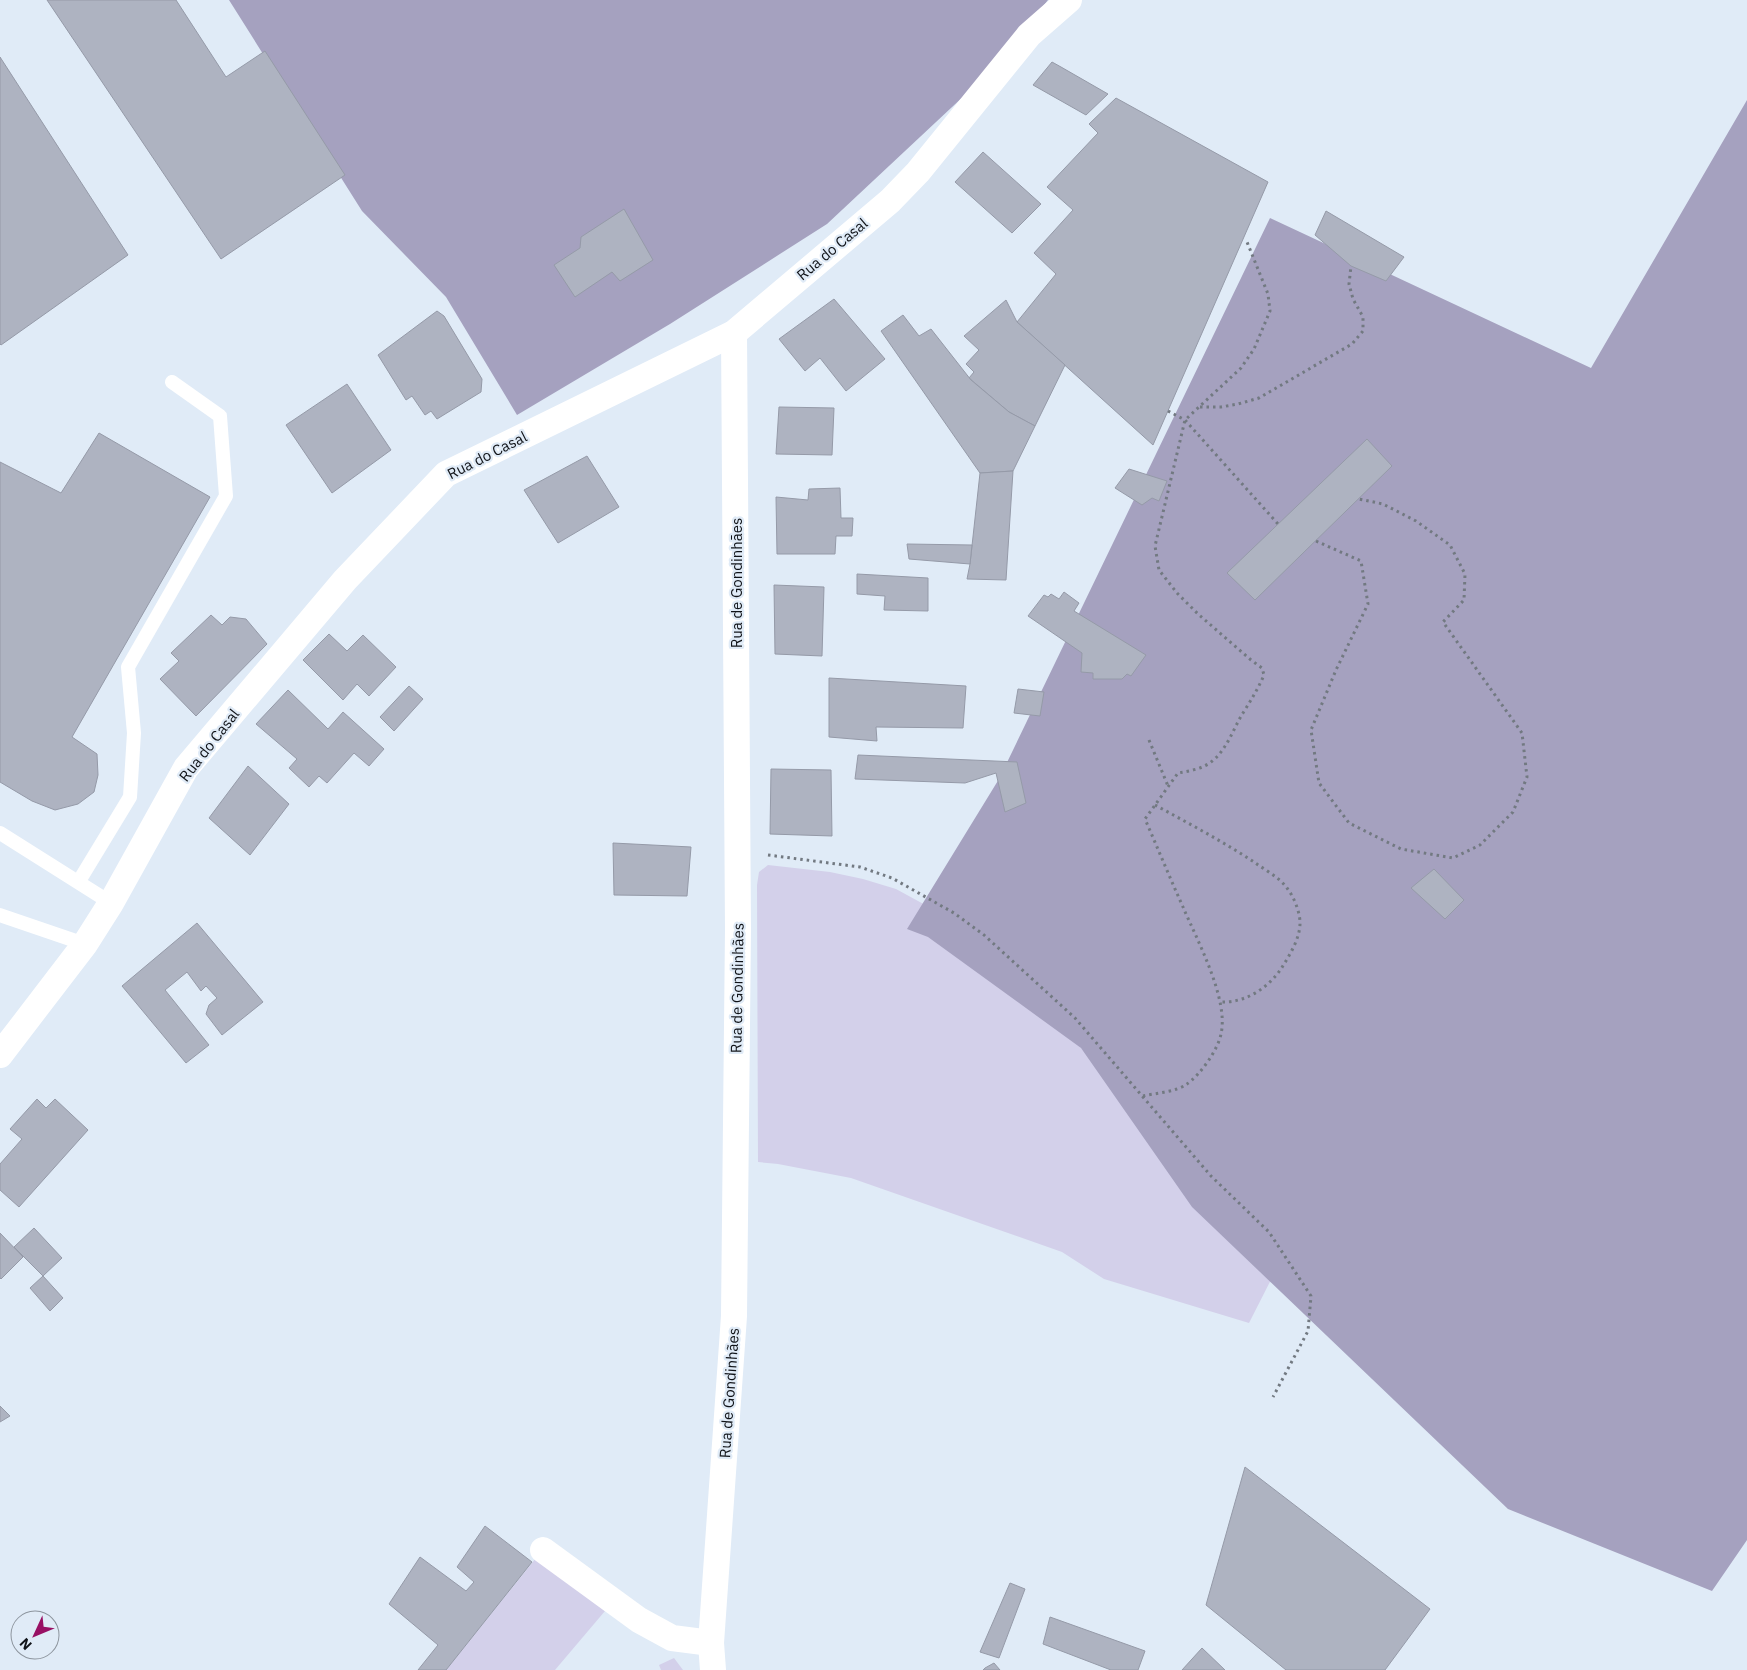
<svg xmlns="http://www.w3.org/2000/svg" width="1747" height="1670" font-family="'IBM Plex Sans',sans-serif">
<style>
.green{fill:#d3d0ea}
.forest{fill:#a5a1bf}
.building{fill:#aeb3c1;stroke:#959aa8}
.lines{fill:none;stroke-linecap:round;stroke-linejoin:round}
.path{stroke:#727981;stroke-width:3;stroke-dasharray:2.5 4;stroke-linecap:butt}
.lane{stroke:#fff;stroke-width:14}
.street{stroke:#fff;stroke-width:26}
.labels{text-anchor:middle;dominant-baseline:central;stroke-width:4.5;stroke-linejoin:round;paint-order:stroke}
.street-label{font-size:15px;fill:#101318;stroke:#e0ebf7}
</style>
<rect width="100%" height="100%" fill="#e0ebf7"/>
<g class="green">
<path d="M 768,865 L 830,872 L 863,879 L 896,889 L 929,907 L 1018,980 L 1280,1262 L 1249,1323 L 1104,1279 L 1062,1252 L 851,1178 L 778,1164 L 758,1162 L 757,885 L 759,872 Z"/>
<path d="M 536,1558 L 605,1611 L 555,1670 L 446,1670 Z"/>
<path d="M 674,1658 L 683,1670 L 661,1670 L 659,1665 Z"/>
</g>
<g class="forest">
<path d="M 229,0 L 1048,0 L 998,64 L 827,224 L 670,324 L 517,415 L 446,297 L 362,211 Z"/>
<path d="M 1747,100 L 1747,1540 L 1712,1591 L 1508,1509 L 1192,1207 L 1081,1048 L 928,937 L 907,929 L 999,779 L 1270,218 L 1591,368 Z"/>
</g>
<g class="building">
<path d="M 47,0 L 176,0 L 226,77 L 265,51 L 345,175 L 221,259 Z"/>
<path d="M 0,57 L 128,255 L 1,345 L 0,344 Z"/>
<path d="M 1052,62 L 1061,67 L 1108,94 L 1086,115 L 1033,85 Z"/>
<path d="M 1116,98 L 1268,182 L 1153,445 L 1017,322 L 1056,274 L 1034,253 L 1073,210 L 1047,187 L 1098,133 L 1089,124 Z"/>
<path d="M 983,152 L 1041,204 L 1012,233 L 955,182 Z"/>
<path d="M 624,209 L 653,260 L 620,281 L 612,272 L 575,297 L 554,265 L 580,248 L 581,237 Z"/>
<path d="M 1326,211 L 1404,257 L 1386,281 L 1351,266 L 1315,235 Z"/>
<path d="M 834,299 L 885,359 L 846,391 L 820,358 L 805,371 L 779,339 Z"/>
<path d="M 1006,300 L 1017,322 L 1065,365 L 1035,426 L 1009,412 L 969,378 L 974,372 L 966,364 L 979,350 L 964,336 Z"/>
<path d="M 437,311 L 444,316 L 482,379 L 481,392 L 437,419 L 431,411 L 425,415 L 412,396 L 406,400 L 378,355 Z"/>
<path d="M 903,315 L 919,336 L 931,329 L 971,380 L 1009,412 L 1035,426 L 1013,471 L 980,473 L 881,331 Z"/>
<path d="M 347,384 L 391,450 L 332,493 L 286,425 Z"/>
<path d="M 779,407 L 834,408 L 832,455 L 776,454 Z"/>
<path d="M 99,433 L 210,497 L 72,737 L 97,754 L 98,775 L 94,792 L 78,804 L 55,810 L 32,801 L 0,782 L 0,462 L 61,493 Z"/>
<path d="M 1367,439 L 1392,466 L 1255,600 L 1227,573 Z"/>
<path d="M 587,456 L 619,507 L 558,543 L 524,490 Z"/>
<path d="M 1129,469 L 1167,481 L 1159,501 L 1152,498 L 1142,505 L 1115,488 Z"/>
<path d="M 1013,471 L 1006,580 L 967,579 L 970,564 L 980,473 Z"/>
<path d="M 840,488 L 841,518 L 853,518 L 852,536 L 836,536 L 835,554 L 777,554 L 776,497 L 808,500 L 809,489 Z"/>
<path d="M 907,544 L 972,545 L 970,564 L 909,559 Z"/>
<path d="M 857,574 L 928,578 L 928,611 L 884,610 L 885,596 L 857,594 Z"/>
<path d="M 774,585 L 824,587 L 822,656 L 775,654 Z"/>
<path d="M 1064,592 L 1079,603 L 1074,611 L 1146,655 L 1131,676 L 1127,674 L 1122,679 L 1093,679 L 1093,673 L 1081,672 L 1082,653 L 1028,616 L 1044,595 L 1048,597 L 1051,594 L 1059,599 Z"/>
<path d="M 211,615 L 222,625 L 230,617 L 246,619 L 267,644 L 196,716 L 160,679 L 179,661 L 171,653 Z"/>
<path d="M 329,634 L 347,651 L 363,635 L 396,667 L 369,696 L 357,684 L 343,700 L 303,660 Z"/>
<path d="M 829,678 L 966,686 L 963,728 L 876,727 L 877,741 L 829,737 Z"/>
<path d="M 409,686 L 423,699 L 394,731 L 380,717 Z"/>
<path d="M 1018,689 L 1044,692 L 1040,716 L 1014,713 Z"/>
<path d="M 288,690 L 328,729 L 343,712 L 384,749 L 369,766 L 354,753 L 327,783 L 319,776 L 309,787 L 289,768 L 297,759 L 256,724 Z"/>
<path d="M 858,755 L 1017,762 L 1026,803 L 1005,812 L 996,773 L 965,783 L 855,779 Z"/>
<path d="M 248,766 L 289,804 L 250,855 L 209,818 Z"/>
<path d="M 771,769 L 831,770 L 832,836 L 770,834 Z"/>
<path d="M 613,843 L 691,847 L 687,896 L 614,895 Z"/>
<path d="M 1434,869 L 1464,900 L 1445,919 L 1411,888 Z"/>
<path d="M 197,923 L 263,1002 L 222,1035 L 206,1014 L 209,1005 L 217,998 L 206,986 L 201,991 L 187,972 L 165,990 L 209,1045 L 186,1063 L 122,986 Z"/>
<path d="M 37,1099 L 46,1108 L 55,1099 L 88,1130 L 19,1207 L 0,1190 L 0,1164 L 22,1139 L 10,1129 Z"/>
<path d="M 34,1228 L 62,1258 L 43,1276 L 14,1247 Z"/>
<path d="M 0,1233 L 23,1257 L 1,1279 L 0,1278 Z"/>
<path d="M 43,1276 L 63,1298 L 50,1311 L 30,1288 Z"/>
<path d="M 0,1406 L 10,1416 L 0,1422 Z"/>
<path d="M 1245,1467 L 1430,1609 L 1385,1670 L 1286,1670 L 1206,1605 Z"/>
<path d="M 485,1526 L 532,1562 L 446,1670 L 418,1670 L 438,1645 L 389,1604 L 420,1557 L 466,1591 L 474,1582 L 457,1567 Z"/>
<path d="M 1010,1583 L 1025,1589 L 999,1658 L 980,1652 Z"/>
<path d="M 1050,1617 L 1145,1651 L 1138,1670 L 1111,1670 L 1043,1644 Z"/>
<path d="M 1202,1648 L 1225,1670 L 1182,1670 Z"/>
<path d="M 994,1663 L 1000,1670 L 983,1670 L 985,1668 Z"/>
</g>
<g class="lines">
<g class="path">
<path d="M 1200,407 L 1221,407 L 1238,404 L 1259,398 L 1352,344 L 1363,331 L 1363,317 L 1353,299 L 1349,284 L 1351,266"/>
<path d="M 1168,411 L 1185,420 L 1278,524"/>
<path d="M 1316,541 L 1361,561 L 1368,604 L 1336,670 L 1311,730 L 1319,783 L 1349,823 L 1401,849 L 1453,858 L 1480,845 L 1513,812 L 1527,777 L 1522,733 L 1443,622 L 1464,600 L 1465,574 L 1450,545 L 1416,521 L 1383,504 L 1359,499"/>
<path d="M 1149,740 L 1168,786"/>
<path d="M 1155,805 C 1188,823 1222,841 1254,862 C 1265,870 1279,877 1287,888 C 1294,897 1300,912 1300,923 C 1300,939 1289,956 1281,969 C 1267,989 1245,1003 1220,1002"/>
<path d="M 768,855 L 860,867 L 892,878 L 954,913 L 984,935 L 1075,1018 L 1211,1176 L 1269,1232 L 1311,1296 L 1308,1331 L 1273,1397"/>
<path d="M 1143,1096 C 1156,1093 1176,1092 1187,1084 C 1200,1075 1218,1050 1221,1034 C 1229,999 1197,940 1183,907 C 1170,878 1158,849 1145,819 L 1178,773 C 1189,771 1202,769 1211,762 C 1227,750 1233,729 1243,713 C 1251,700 1258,689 1264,675 L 1262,668 L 1251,660 L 1198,614 L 1177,593 L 1159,570 L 1155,546 L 1185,420 L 1241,368 L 1254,349 L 1270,311 L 1268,294 L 1247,242"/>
</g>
<g class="lane">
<path d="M 0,833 L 111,903"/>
<path d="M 79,881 L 130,797 L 134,733 L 128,667 L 226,496 L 220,416 L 172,382"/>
<path d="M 0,915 L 85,944"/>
</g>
<g class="street">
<path d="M 0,1055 L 85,944 L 111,903 L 186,768 L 345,580 L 446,474 L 734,333 L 890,201 L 918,172 L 1029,35 L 1069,0"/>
<path d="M 543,1550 L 639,1620 L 672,1638 L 711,1643"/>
<path d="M 713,1670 L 711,1643 L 734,1316 L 738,929 L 734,333"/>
</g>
</g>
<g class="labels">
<g class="street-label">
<text transform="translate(832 249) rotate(-40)">Rua do Casal</text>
<text transform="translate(487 455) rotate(-27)">Rua do Casal</text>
<text transform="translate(736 583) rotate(-90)">Rua de Gondinhães</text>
<text transform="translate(209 745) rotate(-52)">Rua do Casal</text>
<text transform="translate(737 988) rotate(-89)">Rua de Gondinhães</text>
<text transform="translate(729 1393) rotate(-86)">Rua de Gondinhães</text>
</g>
</g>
<g transform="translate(35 1635) rotate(226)"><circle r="24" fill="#e0ebf7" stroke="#8d959e"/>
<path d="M0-4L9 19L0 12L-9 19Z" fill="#981064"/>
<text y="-8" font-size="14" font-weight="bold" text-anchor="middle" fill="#101318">N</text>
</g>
</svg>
